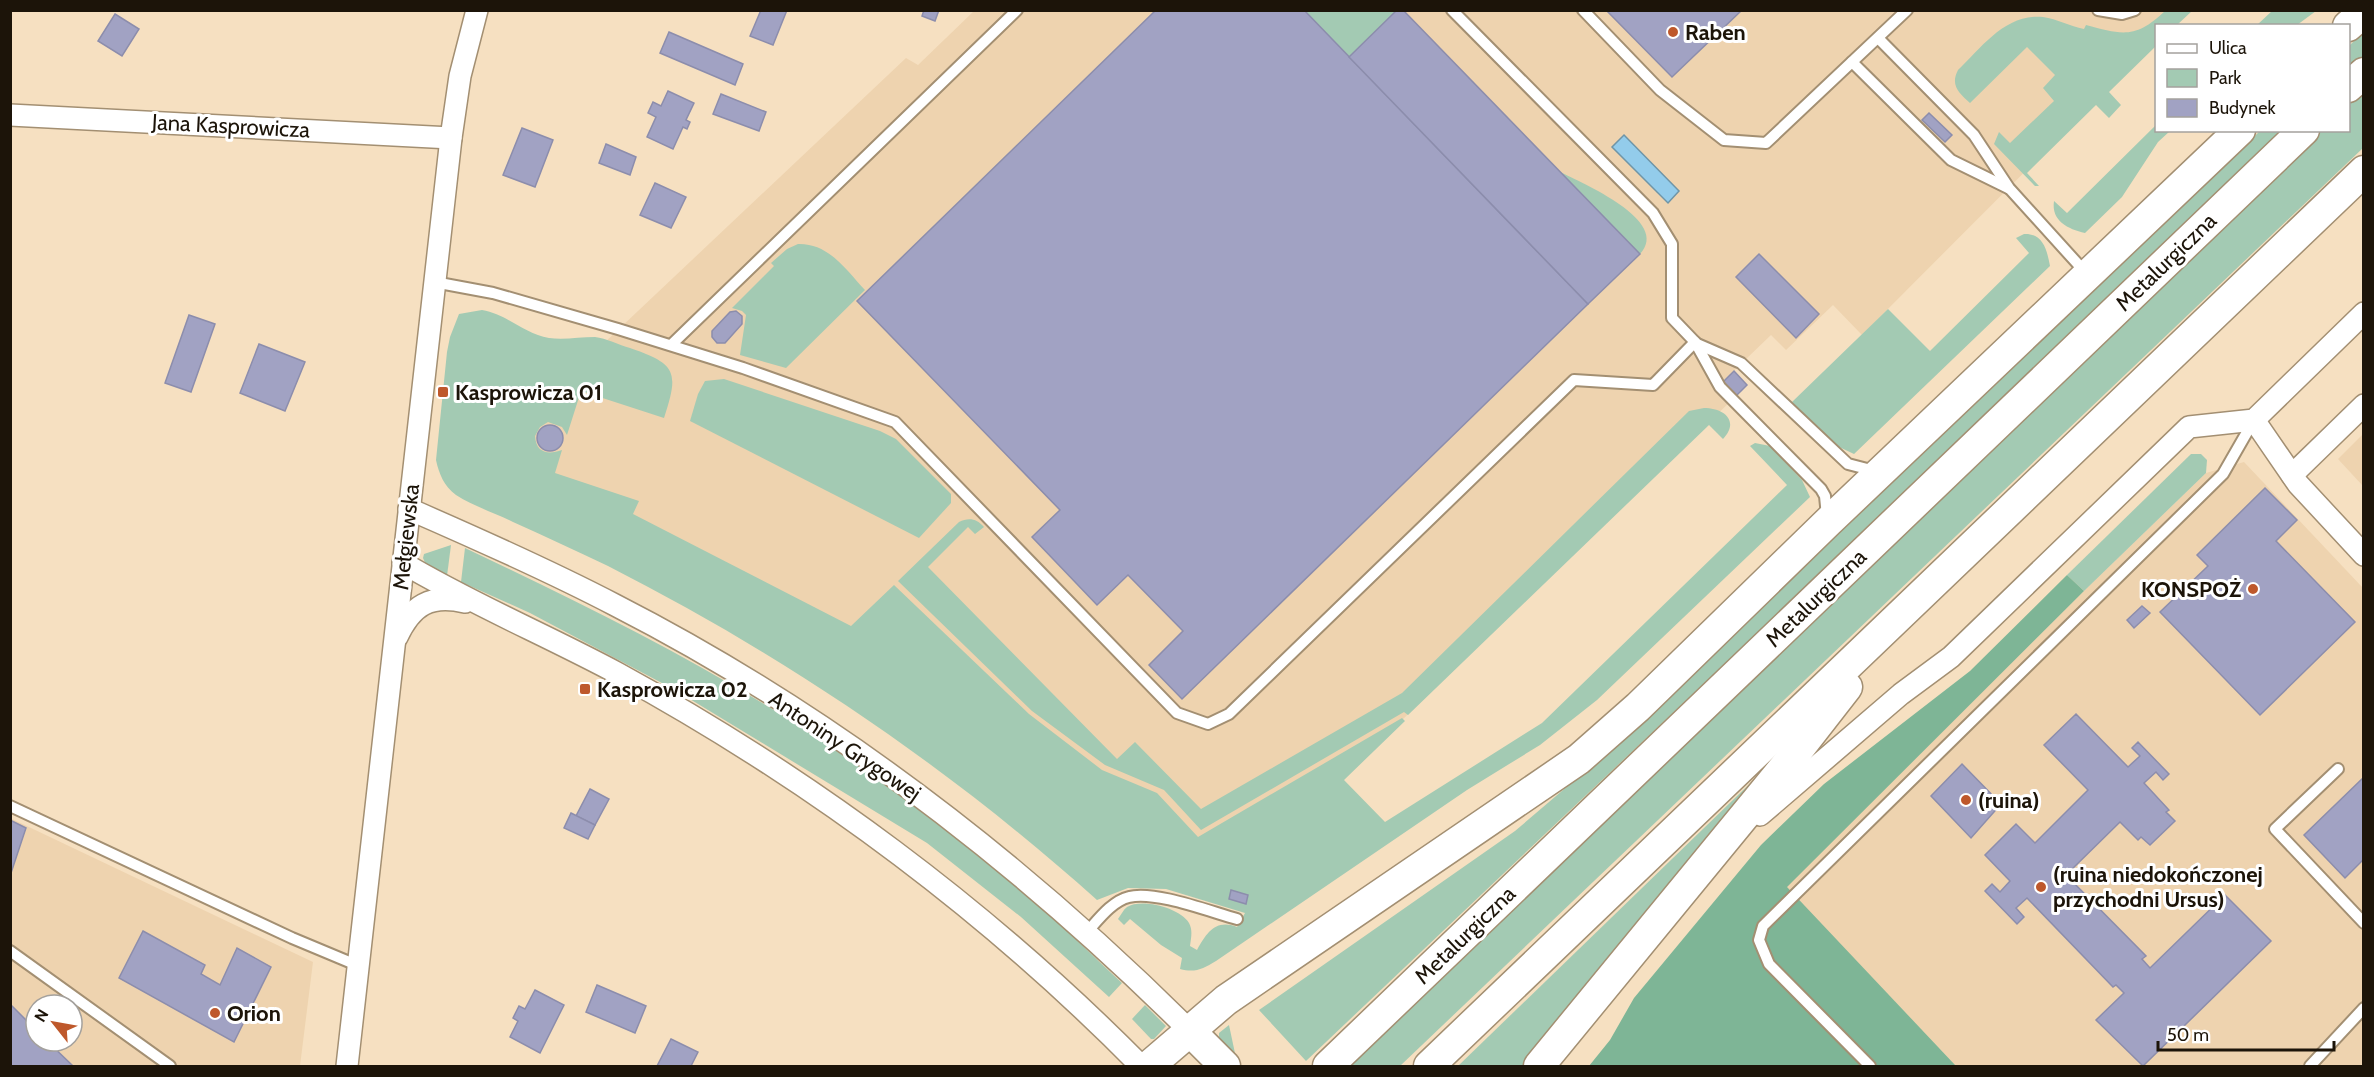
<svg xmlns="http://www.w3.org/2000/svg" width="2374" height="1077" font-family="Cabin,sans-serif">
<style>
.built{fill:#eed3af;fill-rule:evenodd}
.green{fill:#a3cab3}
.forest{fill:#7eb596}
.water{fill:#93cceb;stroke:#6f95a7;stroke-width:1.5}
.building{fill:#a1a2c3;stroke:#8c8dac;stroke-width:1.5}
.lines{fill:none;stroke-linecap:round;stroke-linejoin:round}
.lane-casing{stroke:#a38f72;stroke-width:14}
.street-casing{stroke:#a38f72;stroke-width:24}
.secondary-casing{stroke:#a38f72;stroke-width:33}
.lane{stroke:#fff;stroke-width:10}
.street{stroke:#fff;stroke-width:21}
.secondary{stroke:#fff;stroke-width:30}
.poi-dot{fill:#be582b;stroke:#fff;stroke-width:2}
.labels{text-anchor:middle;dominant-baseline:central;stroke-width:6;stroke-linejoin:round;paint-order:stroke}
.poi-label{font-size:22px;font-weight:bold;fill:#1c1409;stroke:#fff;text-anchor:start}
.street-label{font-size:22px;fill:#1c1409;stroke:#fff}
</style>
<rect width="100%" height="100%" fill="#f6e0c1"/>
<g class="built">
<path d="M 974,11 L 2187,11 L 2156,26 L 2156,40 L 1862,335 L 1833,305 L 1786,350 L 1771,335 L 1721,383 L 1735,397 L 1399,723 L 1198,841 L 1016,742 L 478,462 L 906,58 L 918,65 Z"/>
<path d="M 2363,434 L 2363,486 L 2338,459 Z"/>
<path d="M 2244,462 L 2363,588 L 2363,1066 L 1956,1066 L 1786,887 L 2084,591 L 2206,473 Z"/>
<path d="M 10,818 L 313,962 L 300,1066 L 11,1066 ZM 36,1005 L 72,1005 L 72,1041 L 36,1041 Z"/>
</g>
<g class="green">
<path d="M 1307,10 L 1397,11 L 1349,57 L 1305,12 Z"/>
<path d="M 2166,10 L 2192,11 L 2177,25 L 2156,26 L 2156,46 L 2109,92 L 2121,105 L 2109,118 L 2096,105 L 2027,173 L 2039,186 L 2035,186 L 1994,144 L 1999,132 L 2010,143 L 2054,101 L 2043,88 L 2055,75 L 2027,47 L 1970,103 C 1959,93 1950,85 1958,70 C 1982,47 2006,13 2043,17 C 2057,19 2070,26 2084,29 L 2086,25 C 2123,35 2136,39 2166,10 Z"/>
<path d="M 2272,11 L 2272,10 L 2316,11 L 2297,25 L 2257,25 Z"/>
<path d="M 2363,32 L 2363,56 L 2349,71 L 2349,46 Z"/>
<path d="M 2363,88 L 2363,148 L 1400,1066 L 1345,1066 L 2319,131 L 2348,130 L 2349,102 Z"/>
<path d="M 2156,125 L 2156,130 L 2170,131 L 2158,142 L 2122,197 L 2085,233 C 2068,229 2051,221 2054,201 L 2067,213 Z"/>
<path d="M 2260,131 L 2286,131 L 1306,1061 L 1259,1010 L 1515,831 L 1630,733 Z"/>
<path d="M 1560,172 C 1582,183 1672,221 1640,254 Z"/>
<path d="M 2024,234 C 2043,233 2047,250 2050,266 L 1854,454 L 1837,446 L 1792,402 L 1888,309 L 1930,351 L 2029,253 L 2016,238 Z"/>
<path d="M 798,244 C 829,243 846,270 865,290 L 786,368 L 740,355 L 746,315 L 742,311 L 732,308 L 774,266 L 771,263 L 787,249 Z"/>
<path d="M 482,310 C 507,314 524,334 549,338 C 564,340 580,337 595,337 C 606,338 619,345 630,348 C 677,364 679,372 664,418 L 581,391 L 567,435 L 562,427 L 548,422 L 540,427 L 535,436 C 536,453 548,455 562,450 L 555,473 L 639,501 L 633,514 L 851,626 L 894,585 L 1029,714 L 1102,770 L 1157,793 L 1198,837 L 1402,718 L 1405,721 L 1344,780 L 1385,822 L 1542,723 L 1787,485 L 1750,446 L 1755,443 L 1770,446 L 1802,480 L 1810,497 L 1597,700 L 1540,745 L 1467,790 L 1216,961 C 1203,969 1195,973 1180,969 L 1182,958 L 1161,945 L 1130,919 L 1124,925 L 1118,919 C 1121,915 1123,910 1127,907 C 1142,898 1180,908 1189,923 C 1193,930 1191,938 1190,946 L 1197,950 C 1207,932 1216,919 1237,927 L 1245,913 L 1166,889 L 1128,888 L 1097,900 C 950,768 785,656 608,566 C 576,551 545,536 513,522 C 495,513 473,506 456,495 C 444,486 439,474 436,460 L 447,352 L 450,337 L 459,314 Z"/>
<path d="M 724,379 L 880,431 L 896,439 L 951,494 L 951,503 L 919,538 L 690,421 L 698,394 L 705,381 Z"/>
<path d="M 1704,408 C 1724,408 1740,421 1723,439 L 1709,425 L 1408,715 L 1404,712 L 1201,830 L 1164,790 L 1105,765 L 1032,711 L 898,581 L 959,522 C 969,517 977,519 984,527 L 975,534 L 968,527 L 928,567 L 1117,759 L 1135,742 L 1201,809 L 1402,693 L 1689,411 Z"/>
<path d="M 2191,454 L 2201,454 L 2207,460 L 2206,473 L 2084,591 L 2067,575 Z"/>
<path d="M 451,545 L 447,576 L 426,565 L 423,558 L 424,554 Z"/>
<path d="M 465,548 C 571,598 677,650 777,712 C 869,769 956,836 1039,906 C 1067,930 1094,957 1122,983 L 1109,997 L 1021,917 L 927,843 L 675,690 L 530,613 L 461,582 Z"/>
<path d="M 1798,737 L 1523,1066 L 1458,1066 Z"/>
<path d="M 1145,1005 L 1166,1026 L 1154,1039 L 1151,1039 L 1132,1019 Z"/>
<path d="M 1229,1025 L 1236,1058 L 1219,1039 L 1219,1033 Z"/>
</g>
<path class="forest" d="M 2067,575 L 2084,591 L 1787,887 L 1956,1066 L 1589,1066 L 1610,1040 L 1634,998 L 1761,845 L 1824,784 L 1970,671 Z"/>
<path class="water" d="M 1624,135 L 1679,191 L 1668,203 L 1612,147 Z"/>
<g class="building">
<path d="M 761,10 L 787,10 L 773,45 L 750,36 Z"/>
<path d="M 924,10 L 939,10 L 935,21 L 922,16 Z"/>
<path d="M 1156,10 L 1304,10 L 1588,304 L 1182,699 L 1149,665 L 1183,631 L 1128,575 L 1097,605 L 1032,537 L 1060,510 L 857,301 Z"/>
<path d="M 1397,10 L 1403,10 L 1640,254 L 1588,304 L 1349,57 Z"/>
<path d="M 1606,10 L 1742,10 L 1672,77 Z"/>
<path d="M 115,14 L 139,29 L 122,56 L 98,41 Z"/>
<path d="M 669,32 L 743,64 L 735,85 L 660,53 Z"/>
<path d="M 668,91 L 694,103 L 686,120 L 690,122 L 687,129 L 683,127 L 673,149 L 647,137 L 656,117 L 648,113 L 653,102 L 661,106 Z"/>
<path d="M 721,94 L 766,112 L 759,131 L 713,114 Z"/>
<path d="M 1929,113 L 1952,135 L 1945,142 L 1922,120 Z"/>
<path d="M 522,128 L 553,140 L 535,187 L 503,175 Z"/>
<path d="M 606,144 L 636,157 L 630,175 L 599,163 Z"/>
<path d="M 655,183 L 686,197 L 671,228 L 640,215 Z"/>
<path d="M 1759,254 L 1819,314 L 1796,338 L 1736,277 Z"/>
<path d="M 736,311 L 742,316 L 742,324 L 725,343 L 717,343 L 712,337 L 712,331 L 730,312 Z"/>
<path d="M 189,315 L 215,324 L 191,392 L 165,383 Z"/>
<path d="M 259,344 L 305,362 L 285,411 L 240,393 Z"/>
<path d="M 1734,371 L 1747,385 L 1736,396 L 1723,382 Z"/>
<circle cx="550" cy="438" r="13"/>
<path d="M 2265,488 L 2297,520 L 2276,541 L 2355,622 L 2260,715 L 2160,612 L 2208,566 L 2197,555 Z"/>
<path d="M 2142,606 L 2150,613 L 2134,628 L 2127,620 Z"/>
<path d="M 2076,714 L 2128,767 L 2140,756 L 2132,748 L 2138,742 L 2169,774 L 2163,780 L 2156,772 L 2144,783 L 2169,810 L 2166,812 L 2175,821 L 2150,845 L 2141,837 L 2138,840 L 2120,822 L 2066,875 L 2146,956 L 2142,959 L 2150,968 L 2225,895 L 2271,941 L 2143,1066 L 2096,1020 L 2124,993 L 2116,985 L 2113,987 L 2027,898 L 2016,908 L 2024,917 L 2017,924 L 1985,891 L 1992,884 L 2000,892 L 2010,881 L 1985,855 L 2016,824 L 2035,843 L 2088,790 L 2044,745 Z"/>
<path d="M 1962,764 L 2001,804 L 1971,838 L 1931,796 Z"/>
<path d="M 2364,777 L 2364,859 L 2345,878 L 2304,835 Z"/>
<path d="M 590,789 L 609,799 L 595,825 L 576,816 Z"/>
<path d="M 571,813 L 595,825 L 588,839 L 564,828 Z"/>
<path d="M 10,820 L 26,828 L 10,876 Z"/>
<path d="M 1231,890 L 1248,895 L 1246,904 L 1229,899 Z"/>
<path d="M 143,931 L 205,965 L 201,974 L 220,985 L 237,948 L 271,967 L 234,1042 L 119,978 Z"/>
<path d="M 597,985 L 646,1006 L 635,1033 L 586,1012 Z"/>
<path d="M 535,990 L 564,1005 L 540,1053 L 510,1037 L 518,1021 L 513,1018 L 519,1006 L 525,1009 Z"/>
<path d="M 10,1004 L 36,1030 L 36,1041 L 47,1041 L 73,1066 L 10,1066 Z"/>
<path d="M 671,1039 L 698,1052 L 691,1066 L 657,1066 Z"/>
</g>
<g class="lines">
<g class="lane-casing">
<g id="lane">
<path d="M 1452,10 L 1653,213 L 1672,244 L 1672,318 L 1695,342 L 1720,387 L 1821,489 L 1825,496 L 1827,516"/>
<path d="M 1583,10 L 1660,90 L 1724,140 L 1766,143 L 1907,10"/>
<path d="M 2098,10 L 2122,14 L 2135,10"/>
<path d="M 1878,38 L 1974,135 L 2009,188 L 2086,273"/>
<path d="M 1852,62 L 1951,160 L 2008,188"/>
<path d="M 434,282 L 493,293 L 618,329 L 743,368 L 895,422 L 1177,713 L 1208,724 L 1229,714 L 1574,380 L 1653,385 L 1695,342"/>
<path d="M 1695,343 L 1741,363 L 1848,464 L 1875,471"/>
<path d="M 671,345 L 1017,10"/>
<path d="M 2338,769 L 2275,829 L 2364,923"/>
<path d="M 10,806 L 292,938 L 359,966"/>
<path d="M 1087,932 C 1098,920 1112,901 1129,897 C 1154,890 1211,912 1237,919"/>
<path d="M 10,951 L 170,1066"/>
<path d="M 1870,1066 L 1769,964 L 1759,940 L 1763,926 L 2223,474 L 2254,420"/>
<path d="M 2310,1066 L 2364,1008"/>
</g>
</g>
<g class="street-casing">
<g id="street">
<path d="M 10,115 L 451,138"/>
<path d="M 2254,420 L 2298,484 L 2364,555"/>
<path d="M 2292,475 L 2364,405"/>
<path d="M 409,509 C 478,539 548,570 615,605 C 828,714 1020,862 1189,1030"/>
<path d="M 403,563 C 472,604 546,635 617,673 C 809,778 988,911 1141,1066"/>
<path d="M 397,637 C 412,605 430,594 465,602"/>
<path d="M 1760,815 L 1901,694 L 1951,657 L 2189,427 L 2254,420 L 2364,313"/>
<path d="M 347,1066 L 451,138 L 460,76 L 477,10"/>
</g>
</g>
<g class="secondary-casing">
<g id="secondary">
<path d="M 2348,26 L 2364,12"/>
<path d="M 2348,87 L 2364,73"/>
<path d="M 1189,1030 L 1225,1066"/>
<path d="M 1149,1066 L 1226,1000 L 1579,759 L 1638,707 L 1828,522 L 2240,130"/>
<path d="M 1328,1066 L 2304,130"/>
<path d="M 1429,1066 L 2364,171"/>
<path d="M 1539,1066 L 1791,759 L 1847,687"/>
</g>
</g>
<use href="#lane" class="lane"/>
<use href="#street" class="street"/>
<use href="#secondary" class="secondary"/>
</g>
<g class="poi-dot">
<circle cx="1673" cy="32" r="6"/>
<rect x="437" y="386" width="12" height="12" rx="3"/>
<circle cx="2253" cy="589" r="6"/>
<rect x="579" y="683" width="12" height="12" rx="3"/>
<circle cx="1966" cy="800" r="6"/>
<circle cx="2041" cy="887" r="6"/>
<circle cx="215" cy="1013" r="6"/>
</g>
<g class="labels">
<g class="poi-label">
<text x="1685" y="32">Raben</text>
<text x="455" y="392">Kasprowicza 01</text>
<text x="2241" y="589" text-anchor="end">KONSPOŻ</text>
<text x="597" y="689">Kasprowicza 02</text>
<text x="1978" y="800">(ruina)</text>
<text x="2053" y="874">(ruina niedokończonej<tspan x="2053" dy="25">przychodni Ursus)</tspan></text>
<text x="227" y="1013">Orion</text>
</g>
<g class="street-label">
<text transform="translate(231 126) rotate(3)">Jana Kasprowicza</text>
<text transform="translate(2166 262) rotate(-44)">Metalurgiczna</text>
<text transform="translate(406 537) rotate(-84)">Mełgiewska</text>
<text transform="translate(1816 598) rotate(-44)">Metalurgiczna</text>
<text transform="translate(845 746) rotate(34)">Antoniny Grygowej</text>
<text transform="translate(1465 935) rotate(-44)">Metalurgiczna</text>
</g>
</g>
<rect width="2374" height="1077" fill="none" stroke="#1c1409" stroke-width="24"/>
<rect x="2155" y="24" width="195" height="108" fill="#ffffff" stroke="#a4a19d" stroke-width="1.5"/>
<rect x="2167" y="44" width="30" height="9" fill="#ffffff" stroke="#a4a19d" stroke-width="1.5"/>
<text x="2209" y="54" font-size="18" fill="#1c1409">Ulica</text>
<rect x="2167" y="69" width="30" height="18" fill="#a3cab3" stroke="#a4a19d" stroke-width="1.5"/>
<text x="2209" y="84" font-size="18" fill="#1c1409">Park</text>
<rect x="2167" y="99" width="30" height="18" fill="#a1a2c3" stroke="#a4a19d" stroke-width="1.5"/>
<text x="2209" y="114" font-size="18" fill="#1c1409">Budynek</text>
<g transform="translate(54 1023) rotate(301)"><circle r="28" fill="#ffffff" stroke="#a4a19d" stroke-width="1.5"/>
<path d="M0-4.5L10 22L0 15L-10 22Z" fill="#be582b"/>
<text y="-9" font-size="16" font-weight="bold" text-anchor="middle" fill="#1c1409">N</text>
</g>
<path d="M2158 1041v9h176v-9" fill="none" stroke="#1c1409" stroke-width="3"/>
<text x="2167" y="1041" font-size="18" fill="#1c1409" stroke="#ffffff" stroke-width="4.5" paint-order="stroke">50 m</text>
</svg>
